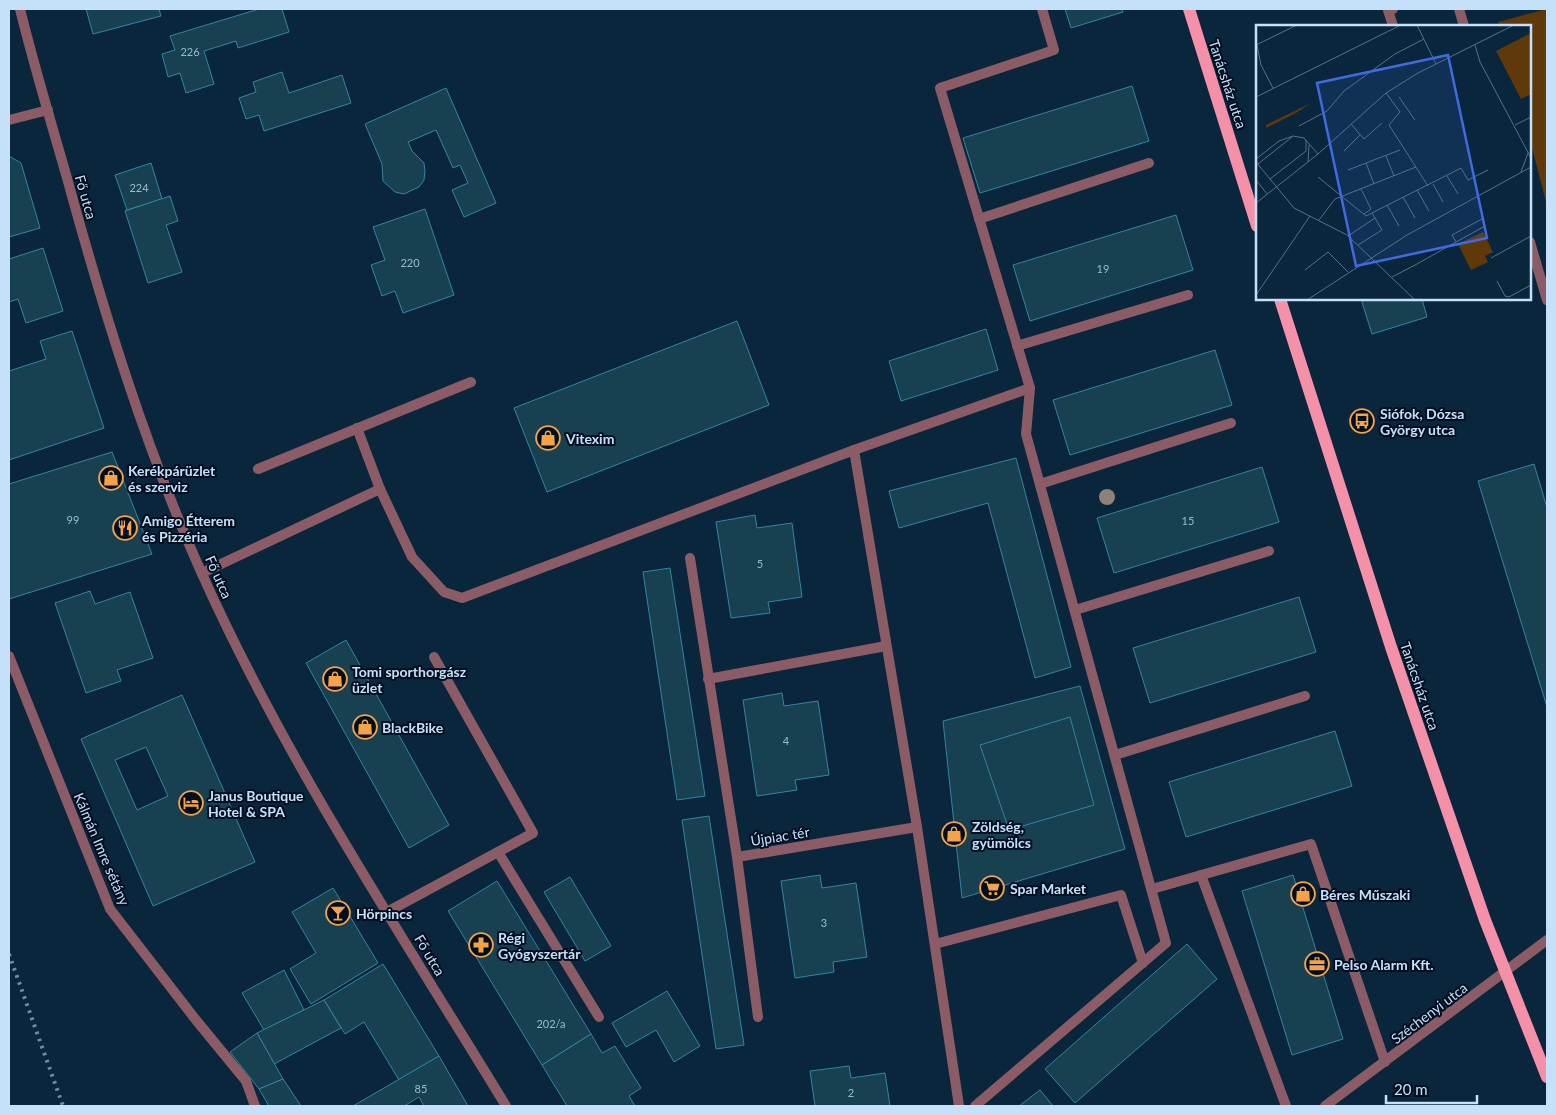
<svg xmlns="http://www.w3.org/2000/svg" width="1556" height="1115" font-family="Lato,sans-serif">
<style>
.green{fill:#5f390a}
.building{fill:#174151;stroke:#3385a1;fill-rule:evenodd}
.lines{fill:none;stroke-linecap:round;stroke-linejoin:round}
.service{stroke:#8b5c66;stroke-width:10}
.minor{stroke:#8b5c66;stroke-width:10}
.primary{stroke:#f491a9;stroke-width:12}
.rail{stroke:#718da4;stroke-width:4;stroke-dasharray:2.5 5;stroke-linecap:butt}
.tree{fill:#8c8277}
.labels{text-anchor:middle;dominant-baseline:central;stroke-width:4;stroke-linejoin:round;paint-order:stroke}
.number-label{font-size:11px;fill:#9ab9cf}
.street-label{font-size:14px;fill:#c5e1f9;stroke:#000e1f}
.poi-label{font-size:14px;font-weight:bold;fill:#c5e1f9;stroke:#000e1f;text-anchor:start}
.inset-road{fill:none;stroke:#547188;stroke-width:1}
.view{fill:#3f6bdf;fill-opacity:0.15;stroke:#3f6bdf;stroke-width:2.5}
.inset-edge{fill:none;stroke:#c5e1f9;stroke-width:2.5}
</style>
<rect width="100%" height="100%" fill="#09263c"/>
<path class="green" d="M 1547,9 L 1547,206 L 1530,140 L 1530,26 L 1499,26 L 1498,22 Z"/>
<g class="building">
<path d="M 86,9 L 159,9 L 161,16 L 93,34 Z"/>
<path d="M 259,9 L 282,9 L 289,32 L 238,48 L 236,41 L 204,51 L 214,84 L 186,93 L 180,73 L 168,77 L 162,54 L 175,50 L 170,36 Z"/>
<path d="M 1065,9 L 1122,9 L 1123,12 L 1071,28 Z"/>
<path d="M 282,72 L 289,93 L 342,75 L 351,103 L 264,131 L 259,115 L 246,119 L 239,98 L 256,92 L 253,82 Z"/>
<path d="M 1132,86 L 1149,141 L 980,193 L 963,138 Z"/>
<path d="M 446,88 L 496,203 L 464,217 L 452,190 L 468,183 L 460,165 L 453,168 L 436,130 L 408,142 L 412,151 L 424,163 L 425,171 L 424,180 L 419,187 L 404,194 L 395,192 L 383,181 L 382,164 L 365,124 Z"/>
<path d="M 9,156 L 21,163 L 40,228 L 9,237 Z"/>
<path d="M 151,163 L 162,199 L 127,210 L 115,175 Z"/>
<path d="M 170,196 L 178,221 L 166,225 L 182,272 L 148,283 L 125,211 Z"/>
<path d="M 425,209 L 454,295 L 403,313 L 395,291 L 382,296 L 371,265 L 385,260 L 373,227 Z"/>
<path d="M 1176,215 L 1193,270 L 1030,321 L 1013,265 Z"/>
<path d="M 43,248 L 63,311 L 26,323 L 18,299 L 9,302 L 9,259 Z"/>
<path d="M 1361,299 L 1422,299 L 1427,317 L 1372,334 Z"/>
<path d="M 737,321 L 769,405 L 547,492 L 514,408 Z"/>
<path d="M 986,329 L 998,370 L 901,401 L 889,361 Z"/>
<path d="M 72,331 L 104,428 L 9,460 L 9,371 L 46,359 L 40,341 Z"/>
<path d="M 1215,350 L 1232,405 L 1070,455 L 1053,400 Z"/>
<path d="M 112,452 L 152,554 L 9,599 L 9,484 Z"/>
<path d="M 1016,458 L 1071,667 L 1035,678 L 988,503 L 899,528 L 889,491 Z"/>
<path d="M 1534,464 L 1547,508 L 1547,707 L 1478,481 Z"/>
<path d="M 1262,467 L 1279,522 L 1114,573 L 1097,518 Z"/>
<path d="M 755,515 L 757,528 L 792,523 L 802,597 L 768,602 L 770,613 L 731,618 L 716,522 Z"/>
<path d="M 670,568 L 705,796 L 677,800 L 643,572 Z"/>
<path d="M 90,591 L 95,604 L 130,592 L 153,658 L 117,670 L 121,681 L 86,693 L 55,603 Z"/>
<path d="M 1299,597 L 1316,652 L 1150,703 L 1133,648 Z"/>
<path d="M 346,640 L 449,825 L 409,848 L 306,663 Z"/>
<path d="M 1080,686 L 1125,849 L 962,898 L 943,721 Z"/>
<path d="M 782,693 L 784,706 L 818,701 L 829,775 L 795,780 L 797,790 L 757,796 L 743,700 Z"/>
<path d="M 182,695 L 255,862 L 153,906 L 81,739 ZM 146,747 L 168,796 L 137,810 L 115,760 Z"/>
<path d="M 1070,717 L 1094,805 L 1009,830 L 980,745 Z"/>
<path d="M 1335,731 L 1352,786 L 1186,837 L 1169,782 Z"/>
<path d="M 709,816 L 744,1045 L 716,1049 L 682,820 Z"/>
<path d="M 820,875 L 822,888 L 856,883 L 867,957 L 833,962 L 834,972 L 795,978 L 781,881 Z"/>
<path d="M 1293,875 L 1343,1039 L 1292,1055 L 1242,891 Z"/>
<path d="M 570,877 L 611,946 L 585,961 L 544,892 Z"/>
<path d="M 497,881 L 591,1034 L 542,1065 L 448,911 Z"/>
<path d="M 333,888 L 378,963 L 311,1004 L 290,969 L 316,953 L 292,912 Z"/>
<path d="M 1187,944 L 1217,979 L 1075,1103 L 1045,1069 Z"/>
<path d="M 383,964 L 439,1056 L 399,1080 L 364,1022 L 345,1034 L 324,1000 Z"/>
<path d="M 284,970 L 304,1010 L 264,1030 L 242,993 Z"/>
<path d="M 667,991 L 700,1046 L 674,1062 L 656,1030 L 626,1047 L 612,1023 Z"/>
<path d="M 324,1000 L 341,1028 L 274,1064 L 257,1033 Z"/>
<path d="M 257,1033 L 283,1079 L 259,1089 L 230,1052 Z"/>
<path d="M 591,1034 L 602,1053 L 615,1046 L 641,1088 L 629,1096 L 635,1106 L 567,1106 L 542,1065 Z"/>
<path d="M 439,1056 L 468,1106 L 424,1106 L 419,1097 L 404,1106 L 353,1106 Z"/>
<path d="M 849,1066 L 851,1078 L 885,1073 L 890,1106 L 815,1106 L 810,1071 Z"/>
<path d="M 283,1079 L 301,1106 L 269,1106 L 259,1089 Z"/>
<path d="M 1040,1090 L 1053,1106 L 1019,1106 Z"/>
</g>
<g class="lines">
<g class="service">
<path d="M 1393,9 L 1388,10 L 1393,26"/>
<path d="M 1459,9 L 1464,26"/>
<path d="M 979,219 L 1149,163"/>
<path d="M 1530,242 L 1547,300"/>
<path d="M 1017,346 L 1188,295"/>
<path d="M 357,428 L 380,489"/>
<path d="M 854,450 L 917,827 L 959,1106"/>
<path d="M 258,469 L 471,382"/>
<path d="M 1040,484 L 1231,423"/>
<path d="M 690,558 L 737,857 L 917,827"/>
<path d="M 202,573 L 380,489 L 412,557 L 444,592 L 462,598 L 854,450 L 1030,388"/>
<path d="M 1075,610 L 1269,551"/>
<path d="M 9,656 L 110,909 L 196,1020 L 246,1081 L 255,1106"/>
<path d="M 708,679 L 886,646"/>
<path d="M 1115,755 L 1305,696"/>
<path d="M 498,852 L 599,1017"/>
<path d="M 737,857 L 758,1017"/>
<path d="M 1201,875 L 1286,1106"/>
<path d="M 1152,889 L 1311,844 L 1385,1062"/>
<path d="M 387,912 L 533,833 L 434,657"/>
<path d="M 935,944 L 1121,895 L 1143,963"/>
<path d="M 975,1106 L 1166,943 L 1026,434 L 1030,388 L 940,88 L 1054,50 L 1042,9"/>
</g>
<g class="minor">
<path d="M 20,9 C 34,66 51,122 67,178 C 104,313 145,447 202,574 C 286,761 400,932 506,1106"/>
<path d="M 9,120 L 48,110"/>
<path d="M 1325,1106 L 1547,940"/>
</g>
<g class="primary">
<path d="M 1189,9 L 1257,226"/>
<path d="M 1280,299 L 1391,647 L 1485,920 L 1547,1077"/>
</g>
<path class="rail" d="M 9,954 L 63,1106"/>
</g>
<circle class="tree" cx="1107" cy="497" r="8"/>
<defs>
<g id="bus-ring" transform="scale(1.25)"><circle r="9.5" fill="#000e1f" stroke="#f6a247" stroke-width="1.5"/><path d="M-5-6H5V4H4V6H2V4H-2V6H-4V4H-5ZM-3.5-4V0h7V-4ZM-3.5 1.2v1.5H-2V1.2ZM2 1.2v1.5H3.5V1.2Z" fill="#f6a247"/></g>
<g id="shop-ring" transform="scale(1.25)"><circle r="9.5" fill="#000e1f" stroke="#f6a247" stroke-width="1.5"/><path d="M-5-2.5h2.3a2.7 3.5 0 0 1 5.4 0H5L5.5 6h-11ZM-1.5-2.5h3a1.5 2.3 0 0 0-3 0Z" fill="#f6a247"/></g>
<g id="restaurant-ring" transform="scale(1.25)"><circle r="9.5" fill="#000e1f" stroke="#f6a247" stroke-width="1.5"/><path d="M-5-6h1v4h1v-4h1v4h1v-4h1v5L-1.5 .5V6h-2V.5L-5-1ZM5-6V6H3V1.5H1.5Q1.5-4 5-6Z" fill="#f6a247"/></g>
<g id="hotel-ring" transform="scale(1.25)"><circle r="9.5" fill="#000e1f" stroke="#f6a247" stroke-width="1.5"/><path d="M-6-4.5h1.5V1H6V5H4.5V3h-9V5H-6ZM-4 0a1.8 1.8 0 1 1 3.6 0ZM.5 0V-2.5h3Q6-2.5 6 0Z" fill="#f6a247"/></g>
<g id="supermarket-ring" transform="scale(1.25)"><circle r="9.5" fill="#000e1f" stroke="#f6a247" stroke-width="1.5"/><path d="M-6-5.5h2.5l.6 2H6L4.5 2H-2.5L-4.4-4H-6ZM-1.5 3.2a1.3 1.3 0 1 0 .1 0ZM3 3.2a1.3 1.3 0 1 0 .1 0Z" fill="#f6a247"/></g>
<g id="bar-ring" transform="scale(1.25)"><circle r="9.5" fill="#000e1f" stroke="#f6a247" stroke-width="1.5"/><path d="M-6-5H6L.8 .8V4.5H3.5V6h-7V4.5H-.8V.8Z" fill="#f6a247"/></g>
<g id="pharmacy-ring" transform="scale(1.25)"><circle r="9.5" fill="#000e1f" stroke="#f6a247" stroke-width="1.5"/><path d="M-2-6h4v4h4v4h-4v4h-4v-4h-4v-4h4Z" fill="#f6a247"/></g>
<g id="office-ring" transform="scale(1.25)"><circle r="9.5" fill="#000e1f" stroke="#f6a247" stroke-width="1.5"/><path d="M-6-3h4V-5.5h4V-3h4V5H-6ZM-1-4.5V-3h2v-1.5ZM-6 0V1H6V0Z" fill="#f6a247"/></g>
</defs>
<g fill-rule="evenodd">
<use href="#bus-ring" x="1362" y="421"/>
<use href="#shop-ring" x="548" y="438"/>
<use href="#shop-ring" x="111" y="478"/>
<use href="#restaurant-ring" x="125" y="528"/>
<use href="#shop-ring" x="335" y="679"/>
<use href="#shop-ring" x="365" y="727"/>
<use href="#hotel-ring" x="191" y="803"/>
<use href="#shop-ring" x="954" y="834"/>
<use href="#supermarket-ring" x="992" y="888"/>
<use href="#shop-ring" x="1303" y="894"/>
<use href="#bar-ring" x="338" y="913"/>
<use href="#pharmacy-ring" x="481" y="945"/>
<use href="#office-ring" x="1317" y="964"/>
</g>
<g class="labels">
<g class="number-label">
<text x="190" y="51">226</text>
<text x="139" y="187">224</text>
<text x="410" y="262">220</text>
<text x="1103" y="268">19</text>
<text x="73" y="519">99</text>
<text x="1188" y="520">15</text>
<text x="760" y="563">5</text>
<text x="786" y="740">4</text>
<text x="824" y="922">3</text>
<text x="551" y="1023">202/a</text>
<text x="421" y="1088">85</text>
<text x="851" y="1092">2</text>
</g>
<g class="street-label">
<text transform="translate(1228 84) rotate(72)">Tanácsház utca</text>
<text transform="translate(86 197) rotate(74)">Fő utca</text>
<text transform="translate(219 577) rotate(66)">Fő utca</text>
<text transform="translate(1420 686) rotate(71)">Tanácsház utca</text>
<text transform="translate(780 836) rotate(-9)">Újpiac tér</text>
<text transform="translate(102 849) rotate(67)">Kálmán Imre sétány</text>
<text transform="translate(430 955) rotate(59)">Fő utca</text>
<text transform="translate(1429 1013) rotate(-37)">Széchenyi utca</text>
</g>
<g class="poi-label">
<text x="1380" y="413">Siófok, Dózsa<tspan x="1380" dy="16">György utca</tspan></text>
<text x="566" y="438">Vitexim</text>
<text x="128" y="470">Kerékpárüzlet<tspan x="128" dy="16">és szerviz</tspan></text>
<text x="142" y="520">Amigo Étterem<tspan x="142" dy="16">és Pizzéria</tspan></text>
<text x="352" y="671">Tomi sporthorgász<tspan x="352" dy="16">üzlet</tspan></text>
<text x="382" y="727">BlackBike</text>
<text x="208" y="795">Janus Boutique<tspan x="208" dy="16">Hotel &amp; SPA</tspan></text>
<text x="972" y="826">Zöldség,<tspan x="972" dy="16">gyümölcs</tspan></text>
<text x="1010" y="888">Spar Market</text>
<text x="1320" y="894">Béres Műszaki</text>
<text x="356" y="913">Hörpincs</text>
<text x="498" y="937">Régi<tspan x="498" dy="16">Gyógyszertár</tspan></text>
<text x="1334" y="964">Pelso Alarm Kft.</text>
</g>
</g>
<g transform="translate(1256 25)">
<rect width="275" height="275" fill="#09263c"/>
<path d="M 275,8 L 275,69 L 265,74 L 240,26 ZM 55,78 L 40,88 L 10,103 L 10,100 ZM 227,207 L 237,227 L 229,231 L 232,237 L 215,245 L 202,219 Z" fill="#5f390a"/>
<path class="inset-road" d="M 161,0 L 180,39M 0,20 L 41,0M 1,20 L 5,40 L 17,63M 219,20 L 224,37 L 275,133M 130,68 L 144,87 L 133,100 L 172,161M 0,72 L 145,0M 143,72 L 159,95M 95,99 L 108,114 L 126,98M 259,100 L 275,92M 43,101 L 71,86 L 88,66 L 139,29 L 168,14M 88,126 L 104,110M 130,131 L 138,151M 0,134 L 23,116 L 37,111 L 48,113 L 62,129M 0,137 L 38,183 L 91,210 L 159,275M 52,137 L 53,120M 2,139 L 36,112M 92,145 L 110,138M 265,147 L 272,128M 191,151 L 202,169M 62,152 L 110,191 L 205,143 L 212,155 L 232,145M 14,154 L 50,126 L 50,115M 0,155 L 11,169M 118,159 L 110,138 L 144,125M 177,159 L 187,177M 105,164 L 115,184 L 108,189M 161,165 L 173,186M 147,172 L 159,193M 0,178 L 62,129 L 130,68 L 162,48 L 258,0M 131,180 L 143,201M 63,195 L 79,174 L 160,142M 92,211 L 119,193M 102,220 L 126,205 L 116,188M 235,233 L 275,211M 49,245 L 72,227 L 92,247M 136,252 L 161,239 L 200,217 L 229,201 L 226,194 L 196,210 L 200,217M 241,256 L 249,271 L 253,272 L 275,260M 0,270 L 54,191M 51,275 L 151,210 L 275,142"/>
<path class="view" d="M 192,30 L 231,213 L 100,241 L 61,58 Z"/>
<rect width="275" height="275" class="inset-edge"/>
</g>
<rect width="1556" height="1115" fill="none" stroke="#c5e1f9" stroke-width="20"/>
<path d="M1386 1095v8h91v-8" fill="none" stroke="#c5e1f9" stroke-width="2.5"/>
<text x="1394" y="1095" font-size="15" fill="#c5e1f9" stroke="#000e1f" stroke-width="4" paint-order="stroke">20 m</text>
</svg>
